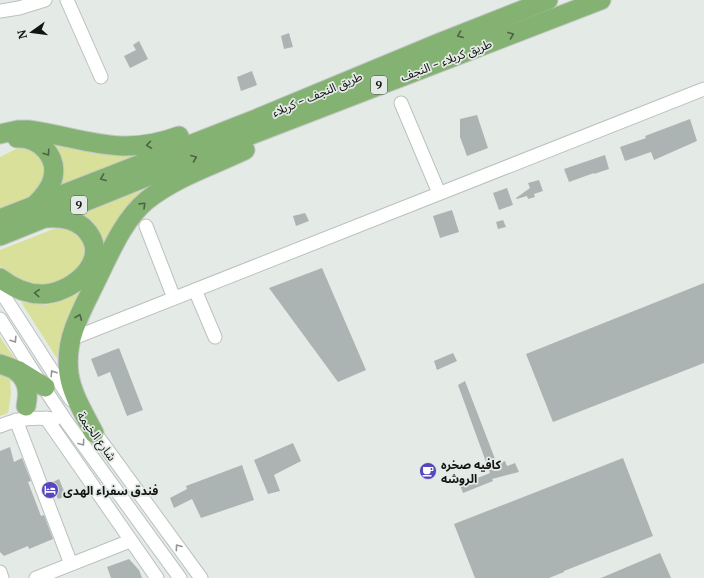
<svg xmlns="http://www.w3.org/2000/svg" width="704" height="578" font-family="Merriweather,'Noto Sans Arabic',serif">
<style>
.green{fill:#d9e09a}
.building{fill:#acb4b3}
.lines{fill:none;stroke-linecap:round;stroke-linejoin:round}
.minor-casing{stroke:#bbc2be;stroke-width:15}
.highway-casing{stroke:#c6c7c7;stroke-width:21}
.minor{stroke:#fff;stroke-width:13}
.highway{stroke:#84b272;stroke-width:19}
.oneway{stroke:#4c6443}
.oneway2{stroke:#959695}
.labels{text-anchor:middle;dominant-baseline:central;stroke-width:3.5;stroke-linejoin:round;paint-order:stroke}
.shield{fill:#e4eae6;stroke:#525553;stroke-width:1}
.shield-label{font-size:11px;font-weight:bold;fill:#131514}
.street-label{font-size:12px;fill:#131514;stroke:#e4eae6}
.poi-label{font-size:12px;font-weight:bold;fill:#131514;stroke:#e4eae6;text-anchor:start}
</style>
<rect width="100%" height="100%" fill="#e4eae6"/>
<g class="green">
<path d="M 44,140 L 149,153 L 59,189 Z"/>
<path d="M 18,148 L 32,150 L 43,161 L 47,176 L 40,187 L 25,202 L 0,210 L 0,157 Z"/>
<path d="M 163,183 L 104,258 L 75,214 Z"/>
<path d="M 56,228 L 71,230 L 84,243 L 88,257 L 65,282 L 35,288 L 20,280 L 0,266 L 0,250 Z"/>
<path d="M 88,284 L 60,363 L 21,302 L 47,305 L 67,299 Z"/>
<path d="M 0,337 L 20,366 L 0,357 Z"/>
<path d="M 0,372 L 10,376 L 11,395 L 8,413 L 0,416 Z"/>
</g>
<g class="building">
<path d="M 289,33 L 293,47 L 284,49 L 281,36 Z"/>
<path d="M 139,41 L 148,59 L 130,68 L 124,56 L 136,50 L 133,45 Z"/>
<path d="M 252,71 L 257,85 L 241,91 L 237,77 Z"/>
<path d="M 477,115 L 488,148 L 467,156 L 460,137 L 460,119 Z"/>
<path d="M 690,119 L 697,141 L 654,160 L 651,152 L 625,161 L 620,147 L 646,138 L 645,136 Z"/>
<path d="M 605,155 L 609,169 L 594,174 L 594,173 L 569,182 L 564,169 Z"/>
<path d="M 539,180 L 543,191 L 534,194 L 535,197 L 528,199 L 527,196 L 517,199 L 516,198 L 530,188 L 528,183 Z"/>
<path d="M 507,188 L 513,205 L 499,210 L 493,193 Z"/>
<path d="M 452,210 L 459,232 L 440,238 L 433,216 Z"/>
<path d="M 305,213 L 309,221 L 296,226 L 293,216 Z"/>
<path d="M 503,220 L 506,227 L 498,229 L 496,222 Z"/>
<path d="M 322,268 L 366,370 L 338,382 L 269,288 Z"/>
<path d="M 704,283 L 704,363 L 553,422 L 526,354 Z"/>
<path d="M 119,348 L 143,410 L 127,416 L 110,372 L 98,377 L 91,359 Z"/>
<path d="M 453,353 L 457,361 L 437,370 L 434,361 Z"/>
<path d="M 465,381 L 497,464 L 505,461 L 507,466 L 515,463 L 519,472 L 492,479 L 493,481 L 463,493 L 460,485 L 490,473 L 458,385 Z"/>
<path d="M 293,443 L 301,461 L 274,475 L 280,491 L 268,494 L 254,460 Z"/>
<path d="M 10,447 L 14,462 L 22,458 L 31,481 L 28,482 L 41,516 L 44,515 L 53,539 L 29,549 L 28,546 L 4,556 L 0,552 L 0,451 Z"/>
<path d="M 623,458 L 653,536 L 564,571 L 564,572 L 549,578 L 475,578 L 454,524 Z"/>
<path d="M 242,465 L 254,500 L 201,518 L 192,499 L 174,508 L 170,498 L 187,489 L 186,486 Z"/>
<path d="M 59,479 L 66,496 L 58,499 L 51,483 Z"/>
<path d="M 660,553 L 671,578 L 601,578 Z"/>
<path d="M 129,559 L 139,570 L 142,578 L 111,578 L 107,567 Z"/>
</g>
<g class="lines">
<g class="minor-casing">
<g id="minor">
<path d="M 67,0 L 101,77"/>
<path d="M 0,11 L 19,8 L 45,0"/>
<path d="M 401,103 L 439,193"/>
<path d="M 146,226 L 174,298"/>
<path d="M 0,290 L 71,400"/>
<path d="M 195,290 L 215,337"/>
<path d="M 0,319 L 27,362 L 30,370"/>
<path d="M 71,339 L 704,89"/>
<path d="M 27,362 L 66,421 L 180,578"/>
<path d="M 46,418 L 157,578"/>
<path d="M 16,420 L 71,564"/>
<path d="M 0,426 C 20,418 33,417 55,419"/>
<path d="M 90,426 L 201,578"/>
<path d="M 0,572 L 2,578"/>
<path d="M 36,578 L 130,541"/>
</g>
</g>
<g class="highway-casing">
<g id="highway">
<path d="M 0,134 L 18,130 L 28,130 C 85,138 120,158 179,136"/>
<path d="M 17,138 C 40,137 60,158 52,181 C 49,190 42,198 36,204"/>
<path d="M 0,219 L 256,119 L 439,43 L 548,0"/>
<path d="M 0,236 L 248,136 L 601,0"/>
<path d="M 0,278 C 13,288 28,295 45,294 C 77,291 114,256 83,227 C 73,219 61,217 48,218"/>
<path d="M 0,364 L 19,371 L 45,387"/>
<path d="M 16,371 C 28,380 29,392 26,406"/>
<path d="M 94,433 C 85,415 72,395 69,374 C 67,359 69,343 74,329 C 80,312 89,296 97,279 C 110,253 123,220 147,200 C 176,177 212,166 245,150"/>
</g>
</g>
<use href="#minor" class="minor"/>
<use href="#highway" class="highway"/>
</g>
<defs><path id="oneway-chevron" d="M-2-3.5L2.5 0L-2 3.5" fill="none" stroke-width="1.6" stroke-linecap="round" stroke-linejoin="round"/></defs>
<g class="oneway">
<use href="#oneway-chevron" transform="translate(460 35) rotate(159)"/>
<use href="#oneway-chevron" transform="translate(511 35) rotate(-21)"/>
<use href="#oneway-chevron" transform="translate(149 145) rotate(172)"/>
<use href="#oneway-chevron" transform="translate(47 153) rotate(56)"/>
<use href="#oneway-chevron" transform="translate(194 158) rotate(-22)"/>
<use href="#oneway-chevron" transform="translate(103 178) rotate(159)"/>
<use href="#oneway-chevron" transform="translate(143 205) rotate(-44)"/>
<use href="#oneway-chevron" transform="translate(37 293) rotate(-176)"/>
<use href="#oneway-chevron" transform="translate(79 317) rotate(-68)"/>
</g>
<g class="oneway2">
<use href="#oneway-chevron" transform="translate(14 340) rotate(57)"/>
<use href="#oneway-chevron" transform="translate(53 373) rotate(-123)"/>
<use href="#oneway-chevron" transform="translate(82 443) rotate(54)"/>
<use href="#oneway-chevron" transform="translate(178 547) rotate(-126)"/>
</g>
<defs>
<g id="cafe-disc" transform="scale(0.9)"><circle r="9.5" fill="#5846be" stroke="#e4eae6"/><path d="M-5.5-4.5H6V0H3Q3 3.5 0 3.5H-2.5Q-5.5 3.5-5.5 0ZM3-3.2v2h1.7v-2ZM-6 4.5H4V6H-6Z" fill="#fff"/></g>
<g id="hotel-disc" transform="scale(0.9)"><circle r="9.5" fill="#5846be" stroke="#e4eae6"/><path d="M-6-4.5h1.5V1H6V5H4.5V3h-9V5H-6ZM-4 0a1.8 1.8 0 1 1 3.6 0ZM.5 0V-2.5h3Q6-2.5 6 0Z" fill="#fff"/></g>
</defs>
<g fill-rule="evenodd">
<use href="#cafe-disc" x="428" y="471"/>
<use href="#hotel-disc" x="50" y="490"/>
</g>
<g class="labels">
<g class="shield">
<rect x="371" y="76" width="16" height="18" rx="3"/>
<rect x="71" y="196" width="16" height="18" rx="3"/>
</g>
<g class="shield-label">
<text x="379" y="85">9</text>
<text x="79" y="205">9</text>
</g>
<g class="street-label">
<text transform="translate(446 60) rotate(-21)">طريق کربلاء - النجف</text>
<text transform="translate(317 94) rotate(-23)">طريق النجف - کربلاء</text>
<text transform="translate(97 436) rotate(54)">شارع الخيمة</text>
</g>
<g class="poi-label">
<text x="441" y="464">كافيه صخره<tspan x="441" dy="14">الروشه</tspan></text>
<text x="63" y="490">فندق سفراء الهدى</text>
</g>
</g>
<g transform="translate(32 32) rotate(256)" stroke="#e4eae6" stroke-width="3" paint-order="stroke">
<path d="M0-3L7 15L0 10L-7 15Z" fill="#131514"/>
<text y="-6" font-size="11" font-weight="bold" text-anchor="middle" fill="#131514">N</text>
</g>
</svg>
